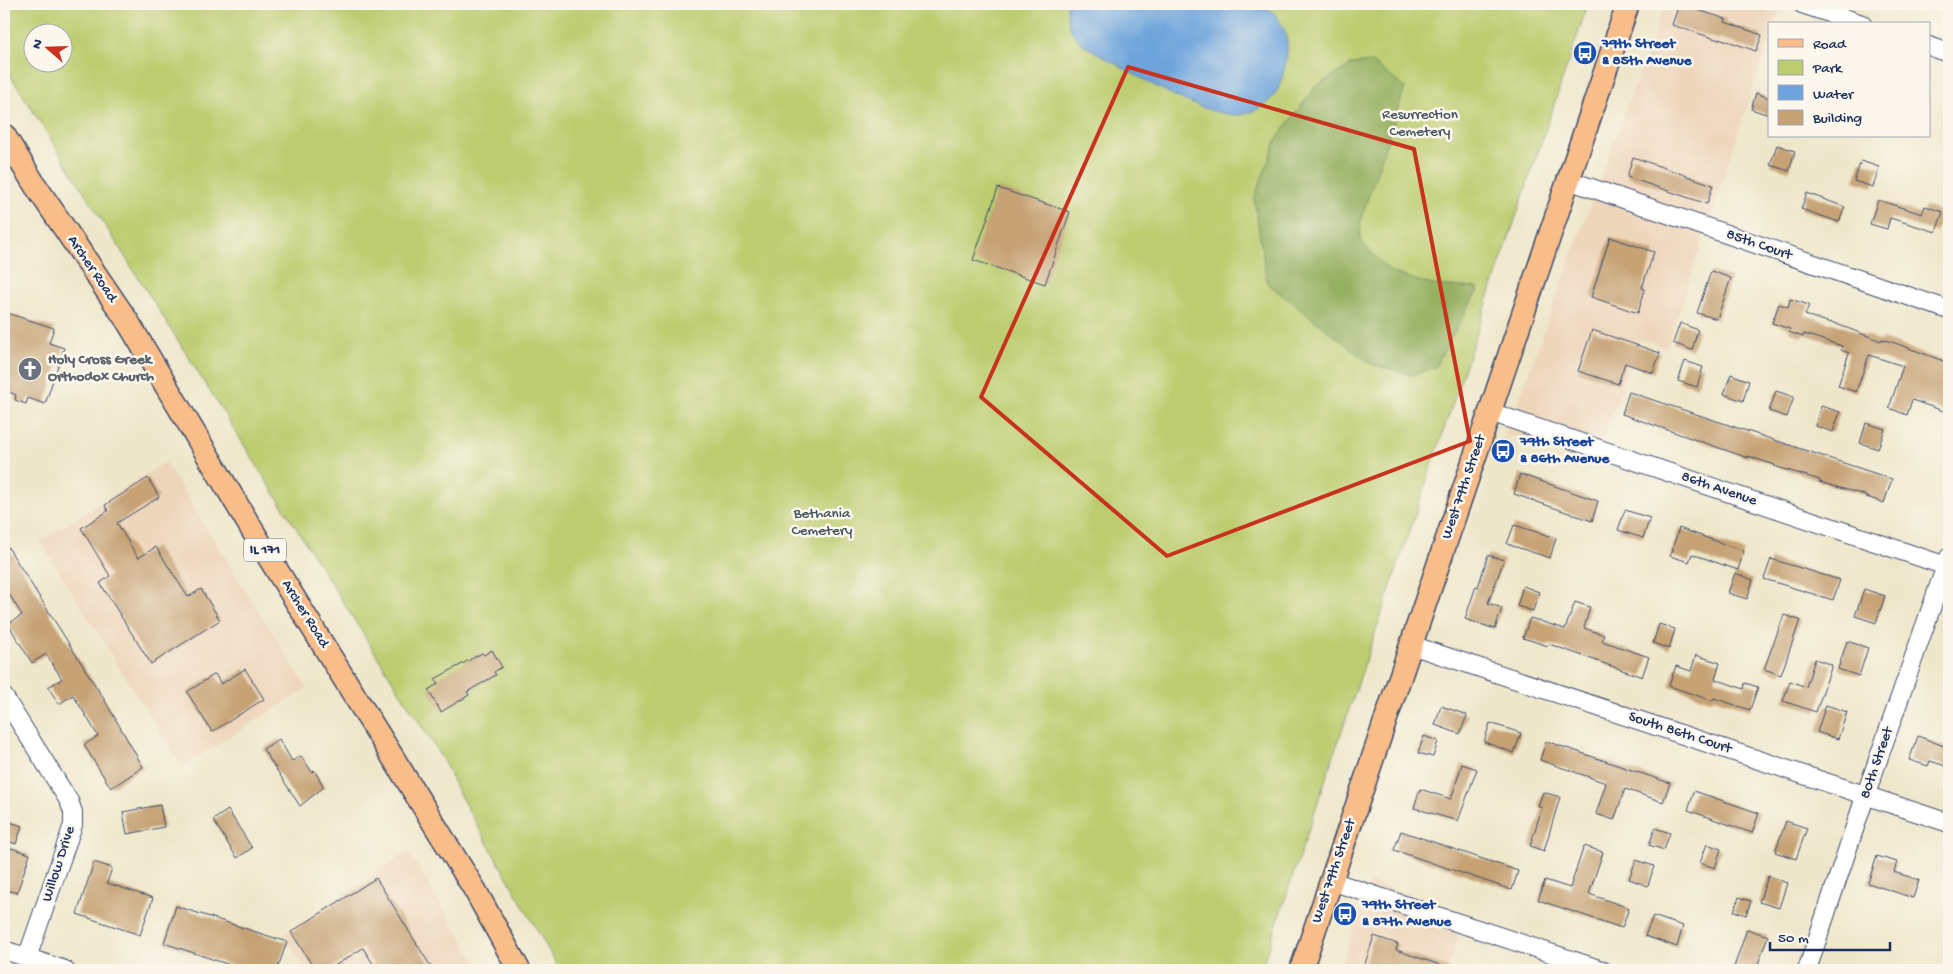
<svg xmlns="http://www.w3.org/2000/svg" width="1953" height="974" font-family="'Gochi Hand',sans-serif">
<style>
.built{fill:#eed6bb}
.green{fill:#bccc6e;stroke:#6c7e66;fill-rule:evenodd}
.forest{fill:#95b061;stroke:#587060}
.water{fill:#6ea4dc;stroke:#446a9d}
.building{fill:#c6a274}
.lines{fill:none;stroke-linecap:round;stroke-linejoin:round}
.minor-casing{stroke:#3b4b6e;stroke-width:20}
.major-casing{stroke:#3b4b6e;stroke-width:25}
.minor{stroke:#fff;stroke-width:18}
.major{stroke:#f8bd89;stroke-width:22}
.marked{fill:none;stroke:#c8321e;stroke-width:4;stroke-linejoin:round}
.labels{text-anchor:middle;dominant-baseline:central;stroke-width:5;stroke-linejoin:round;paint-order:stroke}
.shield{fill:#fbf7ec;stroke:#5e6b89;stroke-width:1}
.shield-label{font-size:14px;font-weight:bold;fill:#1b2f5e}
.transit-label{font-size:15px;font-weight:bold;fill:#164399;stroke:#fbf7ec;text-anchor:start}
.park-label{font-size:15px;fill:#435662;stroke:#fbf7ec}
.street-label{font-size:15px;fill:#1b2f5e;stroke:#fbf7ec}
.worship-label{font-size:15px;font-weight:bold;fill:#5b616d;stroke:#fbf7ec;text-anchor:start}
</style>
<rect width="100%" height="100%" fill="#fbf7ec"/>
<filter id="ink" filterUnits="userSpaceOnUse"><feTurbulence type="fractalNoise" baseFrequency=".02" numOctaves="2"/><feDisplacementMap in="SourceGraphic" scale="10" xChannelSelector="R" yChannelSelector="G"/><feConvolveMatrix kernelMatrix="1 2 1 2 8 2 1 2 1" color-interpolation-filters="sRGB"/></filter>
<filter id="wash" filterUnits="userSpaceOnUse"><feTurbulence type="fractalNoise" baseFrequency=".0096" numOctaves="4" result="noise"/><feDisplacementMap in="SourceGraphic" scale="20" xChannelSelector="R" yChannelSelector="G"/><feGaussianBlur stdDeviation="1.12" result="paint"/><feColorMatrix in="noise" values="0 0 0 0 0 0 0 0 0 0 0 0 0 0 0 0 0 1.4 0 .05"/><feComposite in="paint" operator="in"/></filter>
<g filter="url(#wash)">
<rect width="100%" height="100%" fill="#efe7cb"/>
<g class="built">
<path d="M 1665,4 L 1796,4 L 1793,12 L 1780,8 L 1775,24 L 1769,24 L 1769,40 L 1667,348 L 1639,339 L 1596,460 L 1526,435 L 1508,437 L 1502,444 Z"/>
<path d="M 165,462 L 307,688 L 182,767 L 40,541 Z"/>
<path d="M 408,851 L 481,970 L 307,970 L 284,934 Z"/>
<path d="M 1370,882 L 1466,913 L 1447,970 L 1340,970 Z"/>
</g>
<path class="green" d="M 4,4 L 1588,4 L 1261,970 L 560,970 L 457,790 L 444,762 L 4,65 ZM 32,32 L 62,32 L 62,62 L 32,62 Z"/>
<path class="forest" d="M 1372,62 L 1405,88 L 1361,219 L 1360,241 L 1391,272 L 1432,285 L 1479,288 L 1435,367 L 1413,375 L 1371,364 L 1267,283 L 1254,198 L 1277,139 L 1315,87 L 1352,64 Z"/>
<path class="water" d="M 1067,4 L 1264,4 C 1282,18 1291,37 1286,60 C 1283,73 1281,89 1271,99 C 1264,107 1248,115 1237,115 C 1194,114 1123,67 1085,46 C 1069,32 1067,25 1067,4 Z"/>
<g id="blocks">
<g class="building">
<path d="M 1679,4 L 1726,19 L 1725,22 L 1762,35 L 1756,51 L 1719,38 L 1719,40 L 1672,25 Z"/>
<path d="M 1756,93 L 1769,98 L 1769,115 L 1751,109 Z"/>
<path d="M 1777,145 L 1795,151 L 1789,171 L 1770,165 Z"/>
<path d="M 1633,157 L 1713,185 L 1707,204 L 1627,177 Z"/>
<path d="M 1861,161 L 1879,167 L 1873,187 L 1854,181 Z"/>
<path d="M 998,188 L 1070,212 L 1045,284 L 973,260 Z"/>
<path d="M 1807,193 L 1845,207 L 1839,222 L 1801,209 Z"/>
<path d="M 1878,200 L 1922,214 L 1925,206 L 1943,212 L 1936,232 L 1890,218 L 1887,229 L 1870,224 Z"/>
<path d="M 1610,237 L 1654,252 L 1642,288 L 1645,289 L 1638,313 L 1591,297 Z"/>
<path d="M 1711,271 L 1731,278 L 1717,319 L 1697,313 Z"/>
<path d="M 1790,299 L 1809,305 L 1805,315 L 1831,323 L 1831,322 L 1881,341 L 1882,339 L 1895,343 L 1949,363 L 1949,413 L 1912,400 L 1907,415 L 1889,408 L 1903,366 L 1869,355 L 1856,392 L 1838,386 L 1849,353 L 1841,350 L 1842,346 L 1804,334 L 1803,337 L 1789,332 L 1790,329 L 1772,323 L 1779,304 L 1788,307 Z"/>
<path d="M 4,312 L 54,328 L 49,343 L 64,348 L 45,404 L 28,398 L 26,404 L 15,400 L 16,395 L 4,390 Z"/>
<path d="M 1680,323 L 1698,330 L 1692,350 L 1673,343 Z"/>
<path d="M 1592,330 L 1660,353 L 1653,373 L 1625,363 L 1618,384 L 1578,371 Z"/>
<path d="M 1685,361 L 1703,367 L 1697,387 L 1678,381 Z"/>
<path d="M 1731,374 L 1749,381 L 1743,401 L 1724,394 Z"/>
<path d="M 1776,391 L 1794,397 L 1787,417 L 1769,411 Z"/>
<path d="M 1629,392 L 1892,479 L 1884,503 L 1864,496 L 1865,495 L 1819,482 L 1820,480 L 1774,466 L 1775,465 L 1748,456 L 1748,458 L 1622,414 Z"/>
<path d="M 1821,406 L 1840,412 L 1833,432 L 1815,426 Z"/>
<path d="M 1866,423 L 1885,429 L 1878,449 L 1860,443 Z"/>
<path d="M 1520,474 L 1598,501 L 1592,521 L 1514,494 Z"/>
<path d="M 148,478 L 159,497 L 117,523 L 138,558 L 156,547 L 188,597 L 201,589 L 220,620 L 151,664 L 100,583 L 110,576 L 81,528 L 108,511 L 105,505 Z"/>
<path d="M 1625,510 L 1650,518 L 1643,538 L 1618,530 Z"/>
<path d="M 1514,525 L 1556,538 L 1550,558 L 1507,544 Z"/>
<path d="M 1679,528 L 1744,551 L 1738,570 L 1692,554 L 1689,562 L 1670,556 Z"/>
<path d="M 4,541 L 104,699 L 143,767 L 111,788 L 84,745 L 98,736 L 88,719 L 73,695 L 59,704 L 48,687 L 62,679 L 46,654 L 32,663 L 8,624 L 22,615 L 4,586 Z"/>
<path d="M 1488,555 L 1504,560 L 1488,603 L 1502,608 L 1495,629 L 1465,619 L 1476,586 L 1478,587 Z"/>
<path d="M 1771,559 L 1840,580 L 1833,600 L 1764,579 Z"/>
<path d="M 1735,573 L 1753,580 L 1747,599 L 1728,593 Z"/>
<path d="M 1523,586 L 1539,592 L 1533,611 L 1517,606 Z"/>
<path d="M 1864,589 L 1885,596 L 1876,623 L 1855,616 Z"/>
<path d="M 1575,602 L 1590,607 L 1584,628 L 1604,635 L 1602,641 L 1649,657 L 1642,677 L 1549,644 L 1548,646 L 1523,638 L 1530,618 L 1565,629 Z"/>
<path d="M 1784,615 L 1800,620 L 1781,675 L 1764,669 Z"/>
<path d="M 1659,624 L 1675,629 L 1669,649 L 1653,643 Z"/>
<path d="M 1847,641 L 1868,648 L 1859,676 L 1838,669 Z"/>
<path d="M 492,650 L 502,667 L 494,672 L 496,675 L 467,692 L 469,695 L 441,712 L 428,690 L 438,684 L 435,679 L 482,653 L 484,655 Z"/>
<path d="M 1696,655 L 1720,663 L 1715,679 L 1744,689 L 1745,683 L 1758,687 L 1750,710 L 1714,698 L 1713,701 L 1669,686 L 1676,666 L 1691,671 Z"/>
<path d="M 1815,659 L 1832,665 L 1816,712 L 1783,701 L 1790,681 L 1806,687 Z"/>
<path d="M 245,669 L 264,699 L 212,732 L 187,692 L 215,674 L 221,684 Z"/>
<path d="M 1826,705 L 1847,712 L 1838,739 L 1817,732 Z"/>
<path d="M 1441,706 L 1467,715 L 1460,734 L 1435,725 Z"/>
<path d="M 1490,723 L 1521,733 L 1514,753 L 1484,742 Z"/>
<path d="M 1424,736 L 1438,741 L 1433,757 L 1418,753 Z"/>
<path d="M 1918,736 L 1949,748 L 1949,767 L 1930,761 L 1928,766 L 1909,760 Z"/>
<path d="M 279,739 L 292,761 L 301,756 L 312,772 L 314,770 L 324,787 L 300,806 L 263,749 Z"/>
<path d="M 1546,741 L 1670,783 L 1663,802 L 1625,789 L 1614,820 L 1596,814 L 1606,783 L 1540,760 Z"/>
<path d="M 1462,764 L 1477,769 L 1458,821 L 1414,808 L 1420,789 L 1451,799 Z"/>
<path d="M 1694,791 L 1759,813 L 1752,833 L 1688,810 Z"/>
<path d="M 1543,792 L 1560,797 L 1544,851 L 1530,846 L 1542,808 L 1538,806 Z"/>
<path d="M 160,805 L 164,827 L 127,834 L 123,812 Z"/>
<path d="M 228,810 L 252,848 L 237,858 L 213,820 Z"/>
<path d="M 4,820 L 22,826 L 16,844 L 4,840 Z"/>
<path d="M 1786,821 L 1807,828 L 1796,859 L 1775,852 Z"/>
<path d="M 1655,828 L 1670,833 L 1664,850 L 1649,845 Z"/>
<path d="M 1401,831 L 1518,871 L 1512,890 L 1394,850 Z"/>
<path d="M 1707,844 L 1721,849 L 1715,868 L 1700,863 Z"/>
<path d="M 1584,846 L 1603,852 L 1589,894 L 1629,908 L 1622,928 L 1538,900 L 1545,880 L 1570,888 Z"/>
<path d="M 11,848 L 30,854 L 17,893 L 4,889 L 4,869 Z"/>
<path d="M 1877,856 L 1897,862 L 1894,872 L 1919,880 L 1913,898 L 1868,883 Z"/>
<path d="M 1636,860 L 1654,866 L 1648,886 L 1629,879 Z"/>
<path d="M 94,862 L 112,868 L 107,883 L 153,898 L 140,935 L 77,914 Z"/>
<path d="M 1768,876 L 1787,883 L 1779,908 L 1759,902 Z"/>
<path d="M 376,878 L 433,970 L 377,970 L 363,948 L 328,970 L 315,970 L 291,932 Z"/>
<path d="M 1739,897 L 1751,901 L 1746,915 L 1734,911 Z"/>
<path d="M 176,906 L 287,942 L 277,970 L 245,970 L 164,943 Z"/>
<path d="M 1653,916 L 1683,926 L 1677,947 L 1645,936 Z"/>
<path d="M 1747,929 L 1768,936 L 1756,970 L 1733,970 Z"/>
<path d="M 1374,936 L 1398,944 L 1396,950 L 1449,968 L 1448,970 L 1363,970 Z"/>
</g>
</g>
</g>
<g filter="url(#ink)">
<use href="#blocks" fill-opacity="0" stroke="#3b4b6e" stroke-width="1"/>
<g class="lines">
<g class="minor-casing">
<g id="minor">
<path d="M 1802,4 L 1862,24"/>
<path d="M 1929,46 L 1949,53"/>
<path d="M 1568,180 L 1949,310"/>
<path d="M 1490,412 L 1949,567"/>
<path d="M 1411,645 L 1949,823"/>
<path d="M 4,697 L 69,801 L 73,812 L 73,825 L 27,958"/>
<path d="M 1331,881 L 1602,970"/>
<path d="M 4,950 L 65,970"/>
<path d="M 1807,970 L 1866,794 L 1949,557"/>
</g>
</g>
<g class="major-casing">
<g id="major">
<path d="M 4,135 L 35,185 L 128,322 L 260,543 L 475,890 L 519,970"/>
<path d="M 1301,970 L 1628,4"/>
</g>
</g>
<use href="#minor" class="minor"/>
<use href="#major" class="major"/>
</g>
</g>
<path class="marked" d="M 1128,67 L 1414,149 L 1470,441 L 1167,556 L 981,397 Z"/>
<defs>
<g id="bus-disc" transform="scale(1.25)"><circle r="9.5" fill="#1a4fb4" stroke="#fbf7ec"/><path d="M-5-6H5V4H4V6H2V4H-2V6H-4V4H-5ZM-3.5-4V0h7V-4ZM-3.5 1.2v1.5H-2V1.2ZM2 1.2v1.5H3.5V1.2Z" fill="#fff"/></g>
<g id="church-disc" transform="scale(1.25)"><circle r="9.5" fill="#6b7280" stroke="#fbf7ec"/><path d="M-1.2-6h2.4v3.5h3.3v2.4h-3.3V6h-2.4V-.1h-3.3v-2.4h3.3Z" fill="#fff"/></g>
</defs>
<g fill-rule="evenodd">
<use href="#bus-disc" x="1585" y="53"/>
<use href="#church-disc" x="30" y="369"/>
<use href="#bus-disc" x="1503" y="451"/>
<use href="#bus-disc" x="1345" y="914"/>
</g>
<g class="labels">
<rect class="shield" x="244" y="538.5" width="42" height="23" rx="4"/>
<g class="shield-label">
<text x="265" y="550">IL 171</text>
</g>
<g class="transit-label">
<text x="1602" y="44">79th Street<tspan x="1602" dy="17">&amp; 85th Avenue</tspan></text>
<text x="1520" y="442">79th Street<tspan x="1520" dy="17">&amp; 86th Avenue</tspan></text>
<text x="1362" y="905">79th Street<tspan x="1362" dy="17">&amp; 87th Avenue</tspan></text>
</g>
<g class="park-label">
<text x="1420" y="115">Resurrection<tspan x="1420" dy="17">Cemetery</tspan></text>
<text x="822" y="514">Bethania<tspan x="822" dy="17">Cemetery</tspan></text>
</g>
<g class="street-label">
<text transform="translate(1759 245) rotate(19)">85th Court</text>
<text transform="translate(92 269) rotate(56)">Archer Road</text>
<text transform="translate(1464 487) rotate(-71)">West 79th Street</text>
<text transform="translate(1719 489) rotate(19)">86th Avenue</text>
<text transform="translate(305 614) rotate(58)">Archer Road</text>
<text transform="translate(1680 733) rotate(18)">South 86th Court</text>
<text transform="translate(1877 763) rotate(-71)">80th Street</text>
<text transform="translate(59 864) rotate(-72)">Willow Drive</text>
<text transform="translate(1334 871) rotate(-71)">West 79th Street</text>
</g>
<g class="worship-label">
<text x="48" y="360">Holy Cross Greek<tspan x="48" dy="17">Orthodox Church</tspan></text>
</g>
</g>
<rect width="1953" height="974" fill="none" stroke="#fbf7ec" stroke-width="20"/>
<rect x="1768" y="22" width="162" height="115" fill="#fbf7ec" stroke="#a1a7b3"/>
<rect x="1778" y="39" width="25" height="8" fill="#f8bd89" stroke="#a1a7b3"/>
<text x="1813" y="48" font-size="15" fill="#1b2f5e">Road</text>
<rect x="1778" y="60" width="25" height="15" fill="#bccc6e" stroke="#a1a7b3"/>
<text x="1813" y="72" font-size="15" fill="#1b2f5e">Park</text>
<rect x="1778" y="85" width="25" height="15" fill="#6ea4dc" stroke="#a1a7b3"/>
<text x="1813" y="98" font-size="15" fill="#1b2f5e">Water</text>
<rect x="1778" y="110" width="25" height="15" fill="#c6a274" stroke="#a1a7b3"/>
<text x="1813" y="122" font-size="15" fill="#1b2f5e">Building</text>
<g transform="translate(48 48) rotate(290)"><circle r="24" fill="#fbf7ec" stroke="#a1a7b3"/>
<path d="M0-4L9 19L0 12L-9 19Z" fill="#c8321e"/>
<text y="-8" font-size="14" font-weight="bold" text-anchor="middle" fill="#1b2f5e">N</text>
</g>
<path d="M1770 942v8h120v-8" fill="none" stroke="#1b2f5e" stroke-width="2.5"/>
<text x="1778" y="942" font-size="15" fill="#1b2f5e" stroke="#fbf7ec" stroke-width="4" paint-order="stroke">50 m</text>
</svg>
